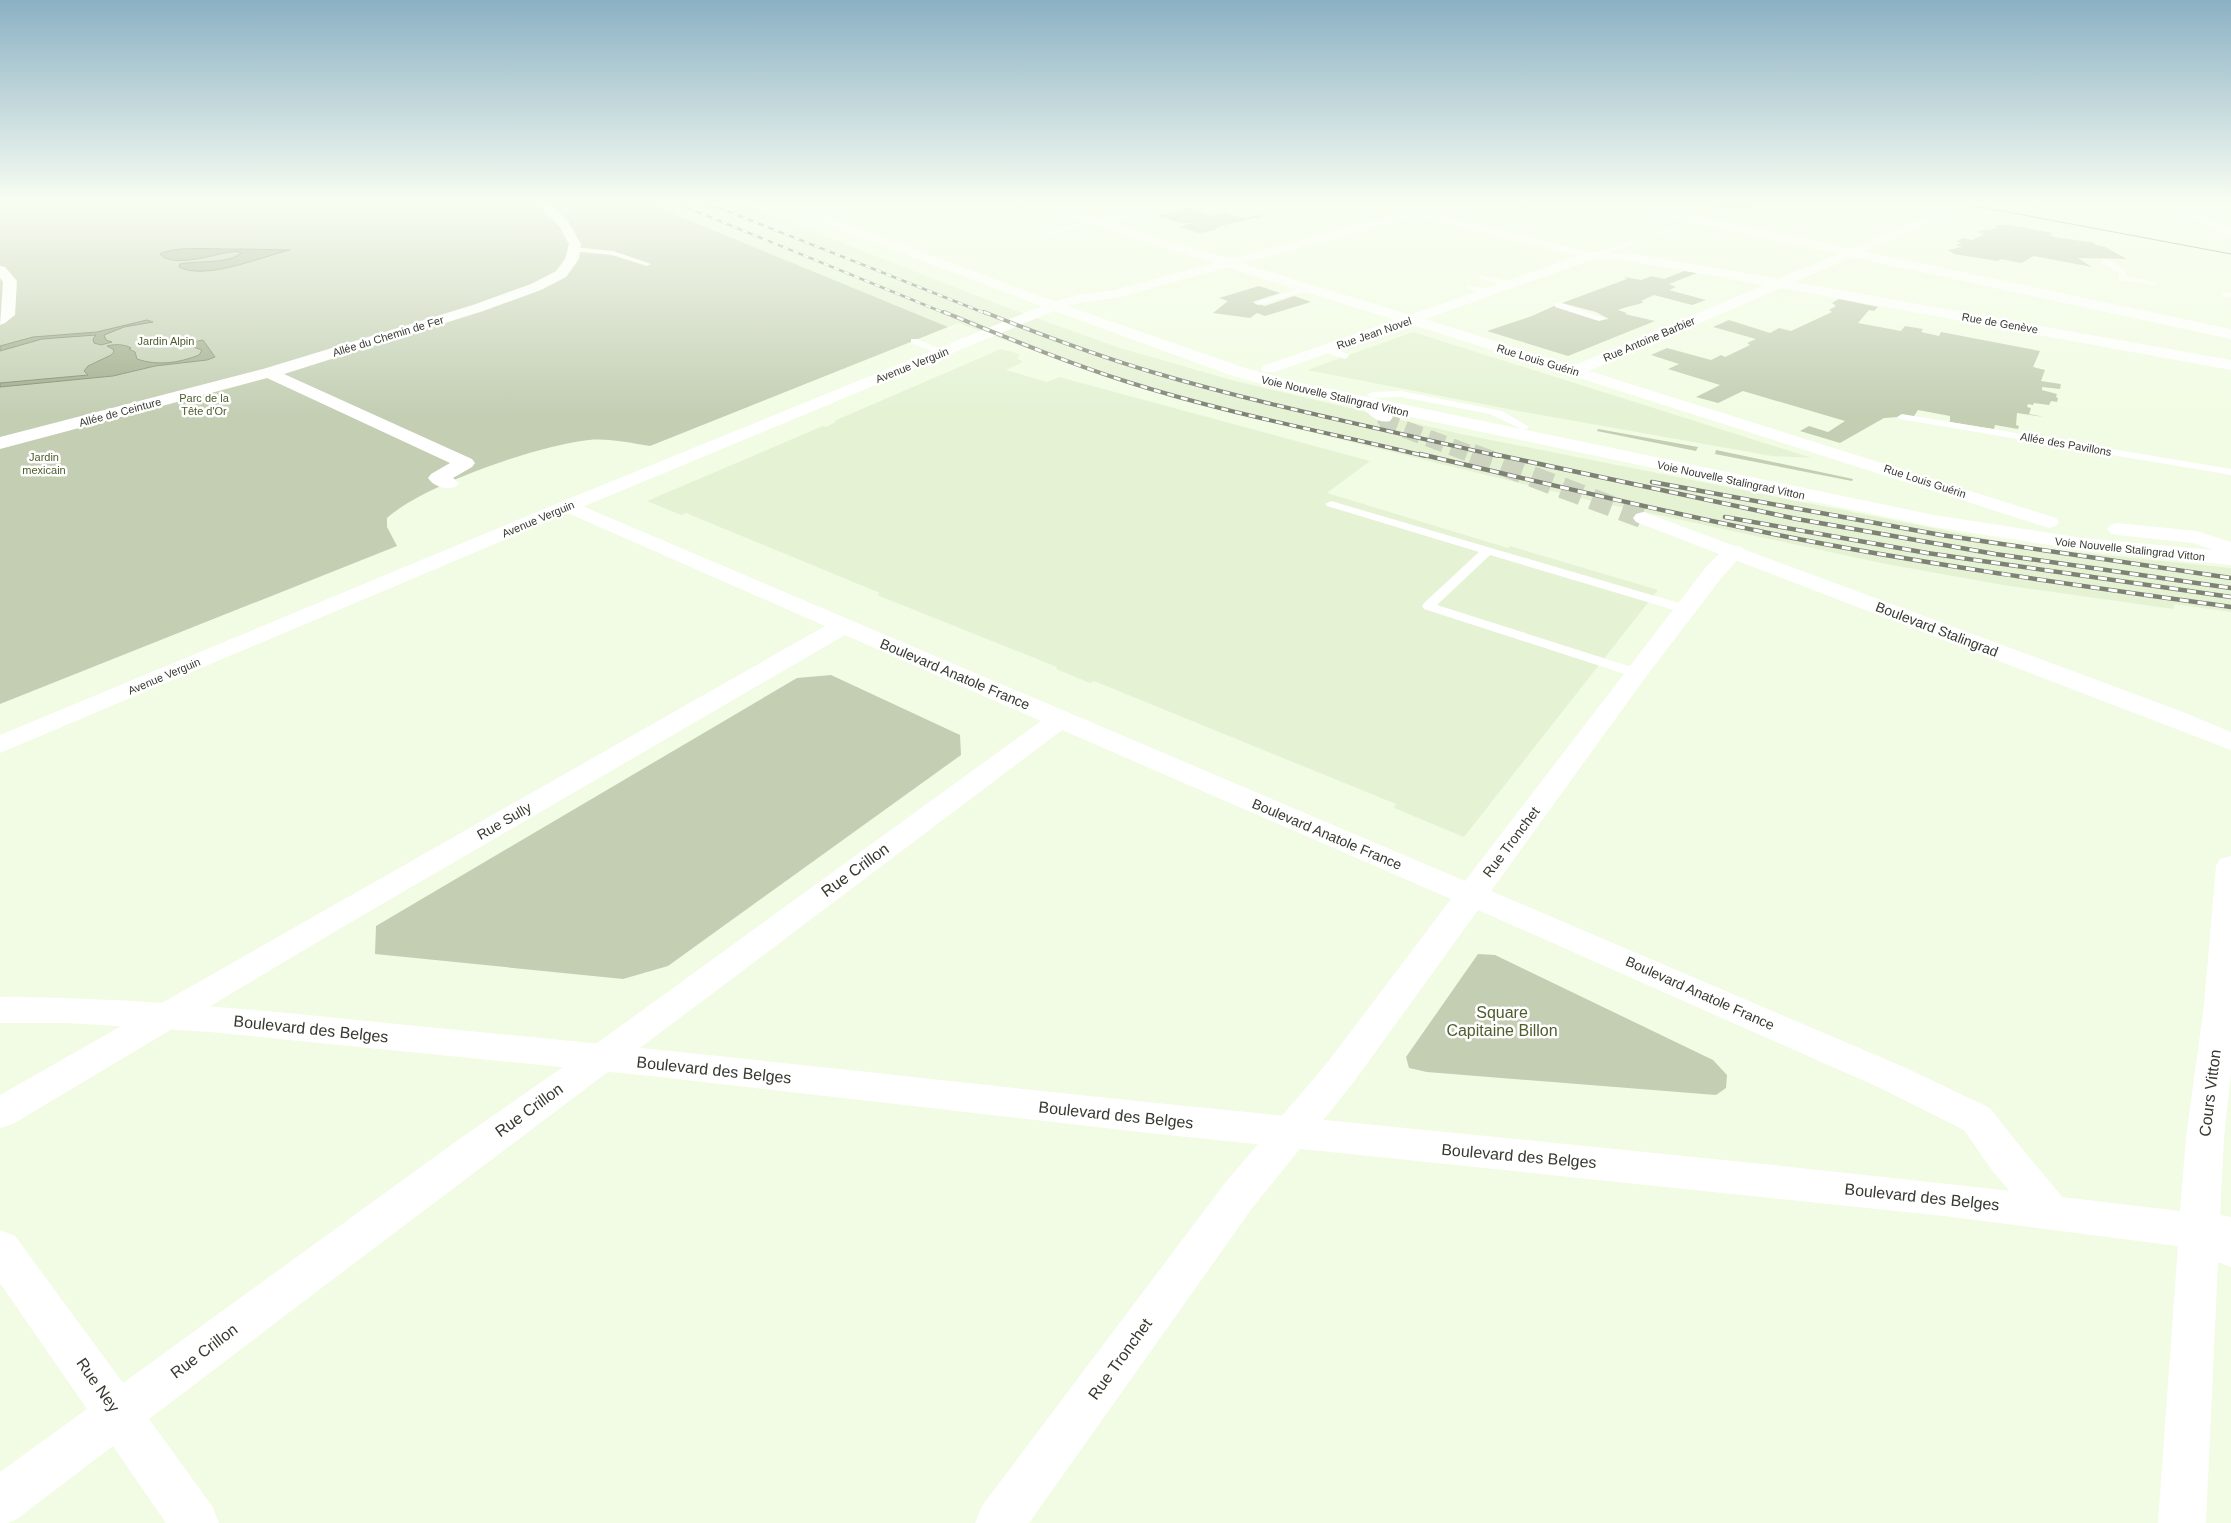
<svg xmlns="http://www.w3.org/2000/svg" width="2231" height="1523" font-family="Arial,sans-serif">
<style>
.built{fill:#e5f2d4}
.green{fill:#c3ceb3}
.water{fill:#a0ad8d;stroke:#808a71}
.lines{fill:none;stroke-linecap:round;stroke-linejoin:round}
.secondary-tunnel-far1{stroke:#cdd5c0;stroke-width:17;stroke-dasharray:17 8;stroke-linecap:butt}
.secondary-tunnel{stroke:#cdd5c0;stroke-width:21;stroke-dasharray:21 11;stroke-linecap:butt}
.lane{fill:#fff;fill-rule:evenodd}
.street{fill:#fff;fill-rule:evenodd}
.secondary{fill:#fff;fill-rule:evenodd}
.primary{fill:#fff;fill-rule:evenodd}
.tram{stroke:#7d8274;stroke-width:1}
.rail-far2-casing{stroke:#7d8274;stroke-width:2.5}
.rail-far1-casing{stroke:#7d8274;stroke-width:4}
.rail-casing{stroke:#7d8274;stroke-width:4.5}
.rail-far2{stroke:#fff;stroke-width:2;stroke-dasharray:5.5;stroke-linecap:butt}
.rail-far1{stroke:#fff;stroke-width:2.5;stroke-dasharray:7;stroke-linecap:butt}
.rail{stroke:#fff;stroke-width:3;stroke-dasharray:9;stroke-linecap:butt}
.labels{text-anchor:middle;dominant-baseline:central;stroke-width:5;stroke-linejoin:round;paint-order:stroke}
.far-street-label{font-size:11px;fill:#373a31;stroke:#fff}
.far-park-label{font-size:11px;fill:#4c5e2b;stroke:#fff}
.street-label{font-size:14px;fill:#373a31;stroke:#fff}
.near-street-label{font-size:16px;fill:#373a31;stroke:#fff}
.near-park-label{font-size:16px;fill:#4c5e2b;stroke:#fff}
</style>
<rect width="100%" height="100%" fill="#f2fce4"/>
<g class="built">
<path d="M 608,201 L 736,201 L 1000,305 L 1117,347 L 1231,380 L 1461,434 L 2028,547 L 2231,568 L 2231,612 L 2175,604 L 2173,609 L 2003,585 L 1886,564 L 1584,499 L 1187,402 L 1105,377 L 958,323 L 656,443 Z"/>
<path d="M 1413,332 L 1812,458 L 1772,456 L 1518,411 L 1307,370 Z"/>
<path d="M 1001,349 L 1020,354 L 1017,358 L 1023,362 L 1006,370 L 1047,382 L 1059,377 L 1370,461 L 1327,493 L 1508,548 L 1510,546 L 1658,590 L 1464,837 L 1394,808 L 1396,804 L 1094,681 L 1090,683 L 1056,669 L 1057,667 L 877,595 L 880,593 L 686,513 L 681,515 L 647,501 L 823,426 L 826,427 L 836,422 L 834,421 Z"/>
</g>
<g class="green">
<path d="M 0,201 L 642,201 L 948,327 L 650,446 C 630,443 609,438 589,440 C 539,445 424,485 387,518 L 387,527 L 397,546 L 0,704 Z"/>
<path d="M 1723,201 L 1765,201 C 1748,207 1729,215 1713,202 Z"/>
<path d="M 1190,208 L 1210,216 L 1224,213 L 1244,218 L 1258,215 L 1263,216 L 1221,226 L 1214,229 L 1216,230 L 1206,232 L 1199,233 L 1180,227 L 1192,223 L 1181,223 L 1157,216 Z"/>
<path d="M 1996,225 L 2009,225 L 2053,233 L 2049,235 L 2055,237 L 2096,243 L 2093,244 L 2105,247 L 2127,259 L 2078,258 L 2092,267 L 2034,256 L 2021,263 L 2001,259 L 1997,261 L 1954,254 L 1948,250 L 1962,247 L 1956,245 L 1961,243 L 1957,241 L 1963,238 L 1972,240 L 1984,234 L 1977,232 C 1984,228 1989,232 1998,227 L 1993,226 Z"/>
<path d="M 1684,271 L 1697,273 L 1669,284 L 1676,287 L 1669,290 L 1706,300 L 1692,305 L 1654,295 L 1641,301 L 1644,302 C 1635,306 1627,306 1618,310 L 1627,313 L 1625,314 L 1655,321 L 1568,356 L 1487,331 L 1532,316 L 1554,306 L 1596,320 L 1609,319 L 1596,312 L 1562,303 L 1627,279 L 1624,277 L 1641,280 L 1652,276 L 1664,279 Z"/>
<path d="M 1259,286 L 1280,293 L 1252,302 L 1265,306 L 1294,296 L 1311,302 L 1265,316 L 1257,313 L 1250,318 L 1213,313 L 1228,301 L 1219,298 Z"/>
<path d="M 1839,299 L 1878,307 L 1874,311 L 1869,310 L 1858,323 L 1901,331 L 1905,326 L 1923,329 L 1921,332 L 1939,336 L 1941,332 L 2040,351 L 2033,367 L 2045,370 L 2041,381 L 2061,384 L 2060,389 L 2042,387 L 2042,390 L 2057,394 L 2056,397 L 2058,398 L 2057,402 L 2051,401 L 2049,405 L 2034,403 L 2033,405 L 2028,404 L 2027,407 L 2031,408 L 2029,414 L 2044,417 L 2017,413 L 2016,425 L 2019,426 L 2018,429 L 1995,425 L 1994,429 L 1950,422 L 1950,416 L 1918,410 L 1914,416 L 1884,418 L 1840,443 L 1800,431 L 1809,426 L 1828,432 L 1845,421 L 1743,391 L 1718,403 L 1696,397 L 1720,385 L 1668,369 L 1679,364 L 1651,355 L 1667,348 L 1711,360 L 1721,355 L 1725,357 L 1750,345 L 1747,343 L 1756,339 L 1713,327 L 1729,320 L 1770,333 L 1779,328 L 1791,331 L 1832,312 L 1829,310 L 1836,306 L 1832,303 Z"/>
<path d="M 1598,429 L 1698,447 L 1696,451 L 1597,431 Z"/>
<path d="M 1716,450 L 1853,479 L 1852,481 L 1715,454 Z"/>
<path d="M 831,675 L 960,735 L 961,755 L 668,966 L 623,979 L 375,954 L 376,926 L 797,678 Z"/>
<path d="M 1478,954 L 1495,955 L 1713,1060 L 1727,1075 L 1726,1088 L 1716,1095 L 1427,1072 L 1409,1068 L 1406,1057 Z"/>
</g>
<g class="water">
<path d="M 241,249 L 290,250 C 264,256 205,281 179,267 L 180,264 C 202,260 223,265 242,253 C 237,252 236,251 231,252 C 215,254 172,269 160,254 C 174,245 223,250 241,249 Z"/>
<path d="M 147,320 L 153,322 L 124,327 L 104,335 L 106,340 L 112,342 L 101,345 L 94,343 L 93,339 L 96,335 L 42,339 L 0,351 L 0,346 L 33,337 L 97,332 Z"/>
<path d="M 203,340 L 215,357 L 207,360 L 155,366 L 113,376 L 0,387 L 0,383 L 88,375 L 84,371 L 88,366 L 111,355 L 114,352 L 113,349 L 107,346 C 114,344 125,344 131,348 L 129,349 L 135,352 L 137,359 C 157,366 179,363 199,355 L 202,350 L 193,347 L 188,343 Z"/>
</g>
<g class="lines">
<path class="secondary-tunnel-far1" d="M 1384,417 L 1388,423 L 1476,456"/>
<path class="secondary-tunnel" d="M 1472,454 L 1643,518"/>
<g class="lane">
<path d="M 1190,201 L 1200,201 L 1254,213 C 1244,219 1200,207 1190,201 Z"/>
<path d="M 1093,220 L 1095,221 L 1095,223 L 1044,236 L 1041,234 Z"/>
<path d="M 1689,221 L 1692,223 L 1691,224 L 1656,236 L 1651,235 Z"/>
<path d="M 1633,240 L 1637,242 L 1635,243 L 1594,258 L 1587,256 Z"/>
<path d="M 574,247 L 613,251 L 651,264 L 647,266 L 612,255 L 571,251 L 570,249 Z"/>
<path d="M 2102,259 L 2108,259 L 2126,270 L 2126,276 L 2158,283 L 2154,285 L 2119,280 L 2119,273 L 2102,263 Z"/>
<path d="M 1480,275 L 1512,282 L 1516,284 L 1512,286 L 1480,279 Z"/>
<path d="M 1467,285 L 1493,290 L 1494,292 L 1490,294 L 1467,289 Z"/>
<path d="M 1307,286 L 1311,288 L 1310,290 L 1258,305 L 1254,303 Z"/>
<path d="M 2223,292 L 2231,293 L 2231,297 L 2223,296 Z"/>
<path d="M 1555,303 L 1561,303 L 1606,319 L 1599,321 L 1555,307 Z"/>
<path d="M 911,339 L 917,339 L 947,352 L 940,354 L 911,343 Z"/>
<path d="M 1327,347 L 1348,354 L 1349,356 L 1345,359 L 1324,352 L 1323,350 Z"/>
<path d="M 1401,391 L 1502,411 L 1529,427 L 1527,429 L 1521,429 L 1490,414 L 1401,397 L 1372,398 L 1367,395 L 1372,392 Z"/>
<path d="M 1902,414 L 2231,469 L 2231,475 L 1899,419 L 1897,417 Z"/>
<path d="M 1331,501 L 1689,606 L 1691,609 L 1689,612 L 1681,612 L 1490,555 L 1437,605 L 1641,670 L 1643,673 L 1641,676 L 1631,676 L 1424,609 L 1422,606 L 1424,603 L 1479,552 L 1327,506 L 1325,504 Z"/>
</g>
<g class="street">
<path d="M 534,201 L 547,201 L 568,221 L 581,244 L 579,259 L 566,277 L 541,290 L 483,311 L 284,374 L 472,459 L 475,463 L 472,467 L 453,478 L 459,483 L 456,487 C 446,490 434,487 428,478 L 431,474 L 450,463 L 267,378 L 0,449 L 0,437 L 263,369 L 473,305 L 531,284 L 556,271 L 565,259 L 569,244 L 559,226 Z"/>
<path d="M 1020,201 L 1038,201 L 1098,219 L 1177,201 L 1198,201 L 1196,203 L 1112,223 L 1410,315 L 1577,256 L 1361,203 L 1359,201 L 1380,201 L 1591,252 L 1630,253 L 1778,279 L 1964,201 L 1980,201 L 1795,282 L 2231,360 L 2231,370 L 1781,288 L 1589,371 L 2056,518 L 2059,522 L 2056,526 L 2049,528 L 1410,324 L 1275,372 L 1263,372 L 1261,369 L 1263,366 L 1395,320 L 1022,203 ZM 1592,260 L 1630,261 L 1764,285 L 1573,366 L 1425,319 Z"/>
<path d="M 0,266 L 5,267 L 17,281 L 15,315 L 5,323 L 0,325 L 3,282 L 0,278 Z"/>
<path d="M 568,500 L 1465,881 L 1706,567 C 1717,557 1725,543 1742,547 L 1745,552 L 1722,577 L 1645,678 L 1491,891 L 1906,1068 L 1990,1108 L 2019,1145 L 2064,1199 L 2070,1211 L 2064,1223 L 2050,1229 L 2036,1223 L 1991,1169 L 1964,1130 L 1880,1088 L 1478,910 L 1353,1083 L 1253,1207 L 1029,1523 L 975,1523 L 982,1506 L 1225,1183 L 1327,1063 L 1451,899 L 1062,730 C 758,960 452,1188 149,1419 L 212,1506 L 219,1523 L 166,1523 L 113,1446 L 17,1519 L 8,1523 L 0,1523 L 0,1472 L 87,1409 L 0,1283 L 0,1230 L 15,1236 L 123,1383 L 458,1140 L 589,1049 L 1041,721 L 845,635 L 346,925 L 13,1124 L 0,1128 L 0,1095 L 825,626 L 561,510 L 558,506 L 561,502 Z"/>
</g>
<g class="secondary">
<path d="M 1445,201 L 1465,201 L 1463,203 L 1120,297 L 1079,303 L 1059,309 L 575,510 L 0,753 L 0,735 L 561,502 L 1049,303 L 1078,295 L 1114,290 Z"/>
<path d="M 1604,201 L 1627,201 L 2231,329 L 2231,339 L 1610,205 Z"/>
<path d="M 2153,201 L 2169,201 L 2231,227 L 2231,236 Z"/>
<path d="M 1369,399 C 1378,401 1387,409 1393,417 L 1390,421 C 1378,424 1367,414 1360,404 L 1363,400 Z"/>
<path d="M 1643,512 L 2183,712 L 2231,732 L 2231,750 L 1636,522 L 1633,518 L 1636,514 Z"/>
<path d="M 2199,1213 L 2231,1227 L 2231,1267 L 2218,1262 L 2206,1523 L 2158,1523 L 2179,1231 L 2185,1218 Z"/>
</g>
<g class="primary">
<path d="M 769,201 L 786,201 L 1059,303 L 1242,367 L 1296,382 L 1934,515 L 2082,538 L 2213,550 L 2193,543 L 2117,535 L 2110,533 L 2107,529 L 2110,525 L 2117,523 L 2196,531 L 2231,542 L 2231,565 L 2082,550 L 1934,527 L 1287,391 L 1230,375 L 1049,309 L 771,203 Z"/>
<path d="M 2231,856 L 2231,1073 L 2224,1138 L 2220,1215 L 2231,1217 L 2231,1253 L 1944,1216 L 1149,1133 L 660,1077 L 210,1032 L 68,1023 L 0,1023 L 0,997 C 140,997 278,1012 417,1026 C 607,1044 797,1064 987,1085 C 1384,1128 1783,1162 2180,1211 L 2186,1138 L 2204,1005 L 2216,866 L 2220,859 Z"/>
</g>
<path class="tram" d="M 1949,201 L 2231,254"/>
<g class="rail-far2-casing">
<g id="rail-far2">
<path d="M 671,201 L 947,314"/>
<path d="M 702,201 L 987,314"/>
</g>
</g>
<g class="rail-far1-casing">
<g id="rail-far1">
<path d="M 944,312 C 1005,337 1065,362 1128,382 C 1225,413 1326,432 1425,456"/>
<path d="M 984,312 C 1039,334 1095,355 1152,372 C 1266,406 1383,429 1498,456"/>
</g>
</g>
<g class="rail-casing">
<g id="rail">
<path d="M 1420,454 C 1542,483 1665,512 1788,537 C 1935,566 2083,586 2231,607"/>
<path d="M 1493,454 L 1797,519 L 1995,554 L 2231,588"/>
<path d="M 1652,482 L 1941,535 L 2231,578"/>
<path d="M 1725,517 L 1927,553 L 2231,597"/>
</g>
</g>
<use href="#rail-far2" class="rail-far2"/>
<use href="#rail-far1" class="rail-far1"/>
<use href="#rail" class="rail"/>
</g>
<linearGradient id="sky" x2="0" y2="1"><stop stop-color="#8bb1c4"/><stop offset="0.49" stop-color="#f9fef3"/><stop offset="1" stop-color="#f9fef3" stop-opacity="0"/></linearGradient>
<rect width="2231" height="414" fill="url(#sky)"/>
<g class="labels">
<g class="far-street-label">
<text transform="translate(2000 323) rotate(10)">Rue de Genève</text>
<text transform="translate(1374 333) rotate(-19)">Rue Jean Novel</text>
<text transform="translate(388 336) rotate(-17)">Allée du Chemin de Fer</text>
<text transform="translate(1649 339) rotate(-23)">Rue Antoine Barbier</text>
<text transform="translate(1538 360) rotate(17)">Rue Louis Guérin</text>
<text transform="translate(912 365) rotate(-22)">Avenue Verguin</text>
<text transform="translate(1335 396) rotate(13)">Voie Nouvelle Stalingrad Vitton</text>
<text transform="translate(120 412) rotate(-15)">Allée de Ceinture</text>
<text transform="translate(2066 444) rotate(10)">Allée des Pavillons</text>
<text transform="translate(1731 480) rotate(12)">Voie Nouvelle Stalingrad Vitton</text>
<text transform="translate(1925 481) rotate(18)">Rue Louis Guérin</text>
<text transform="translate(538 519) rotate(-23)">Avenue Verguin</text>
<text transform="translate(2130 549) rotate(6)">Voie Nouvelle Stalingrad Vitton</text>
<text transform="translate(164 676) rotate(-23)">Avenue Verguin</text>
</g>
<g class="far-park-label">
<text x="166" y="341">Jardin Alpin</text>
<text x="204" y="398">Parc de la<tspan x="204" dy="13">Tête d'Or</tspan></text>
<text x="44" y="457">Jardin<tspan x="44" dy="13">mexicain</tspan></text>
</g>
<g class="street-label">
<text transform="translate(1937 629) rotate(21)">Boulevard Stalingrad</text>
<text transform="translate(955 674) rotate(23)">Boulevard Anatole France</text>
<text transform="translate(504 821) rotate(-30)">Rue Sully</text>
<text transform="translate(1327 834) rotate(23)">Boulevard Anatole France</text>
<text transform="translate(1511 842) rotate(-53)">Rue Tronchet</text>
<text transform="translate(1700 993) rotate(24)">Boulevard Anatole France</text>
</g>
<g class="near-street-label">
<text transform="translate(855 870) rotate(-36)">Rue Crillon</text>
<text transform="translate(311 1029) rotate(6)">Boulevard des Belges</text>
<text transform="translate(714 1070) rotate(6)">Boulevard des Belges</text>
<text transform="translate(2210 1093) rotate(-83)">Cours Vitton</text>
<text transform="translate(529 1110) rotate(-36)">Rue Crillon</text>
<text transform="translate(1116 1115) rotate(6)">Boulevard des Belges</text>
<text transform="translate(1519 1156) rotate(5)">Boulevard des Belges</text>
<text transform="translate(1922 1197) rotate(6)">Boulevard des Belges</text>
<text transform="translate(204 1351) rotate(-37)">Rue Crillon</text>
<text transform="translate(1120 1359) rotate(-54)">Rue Tronchet</text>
<text transform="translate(98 1385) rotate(55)">Rue Ney</text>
</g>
<g class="near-park-label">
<text x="1502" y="1012">Square<tspan x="1502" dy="18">Capitaine Billon</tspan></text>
</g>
</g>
</svg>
